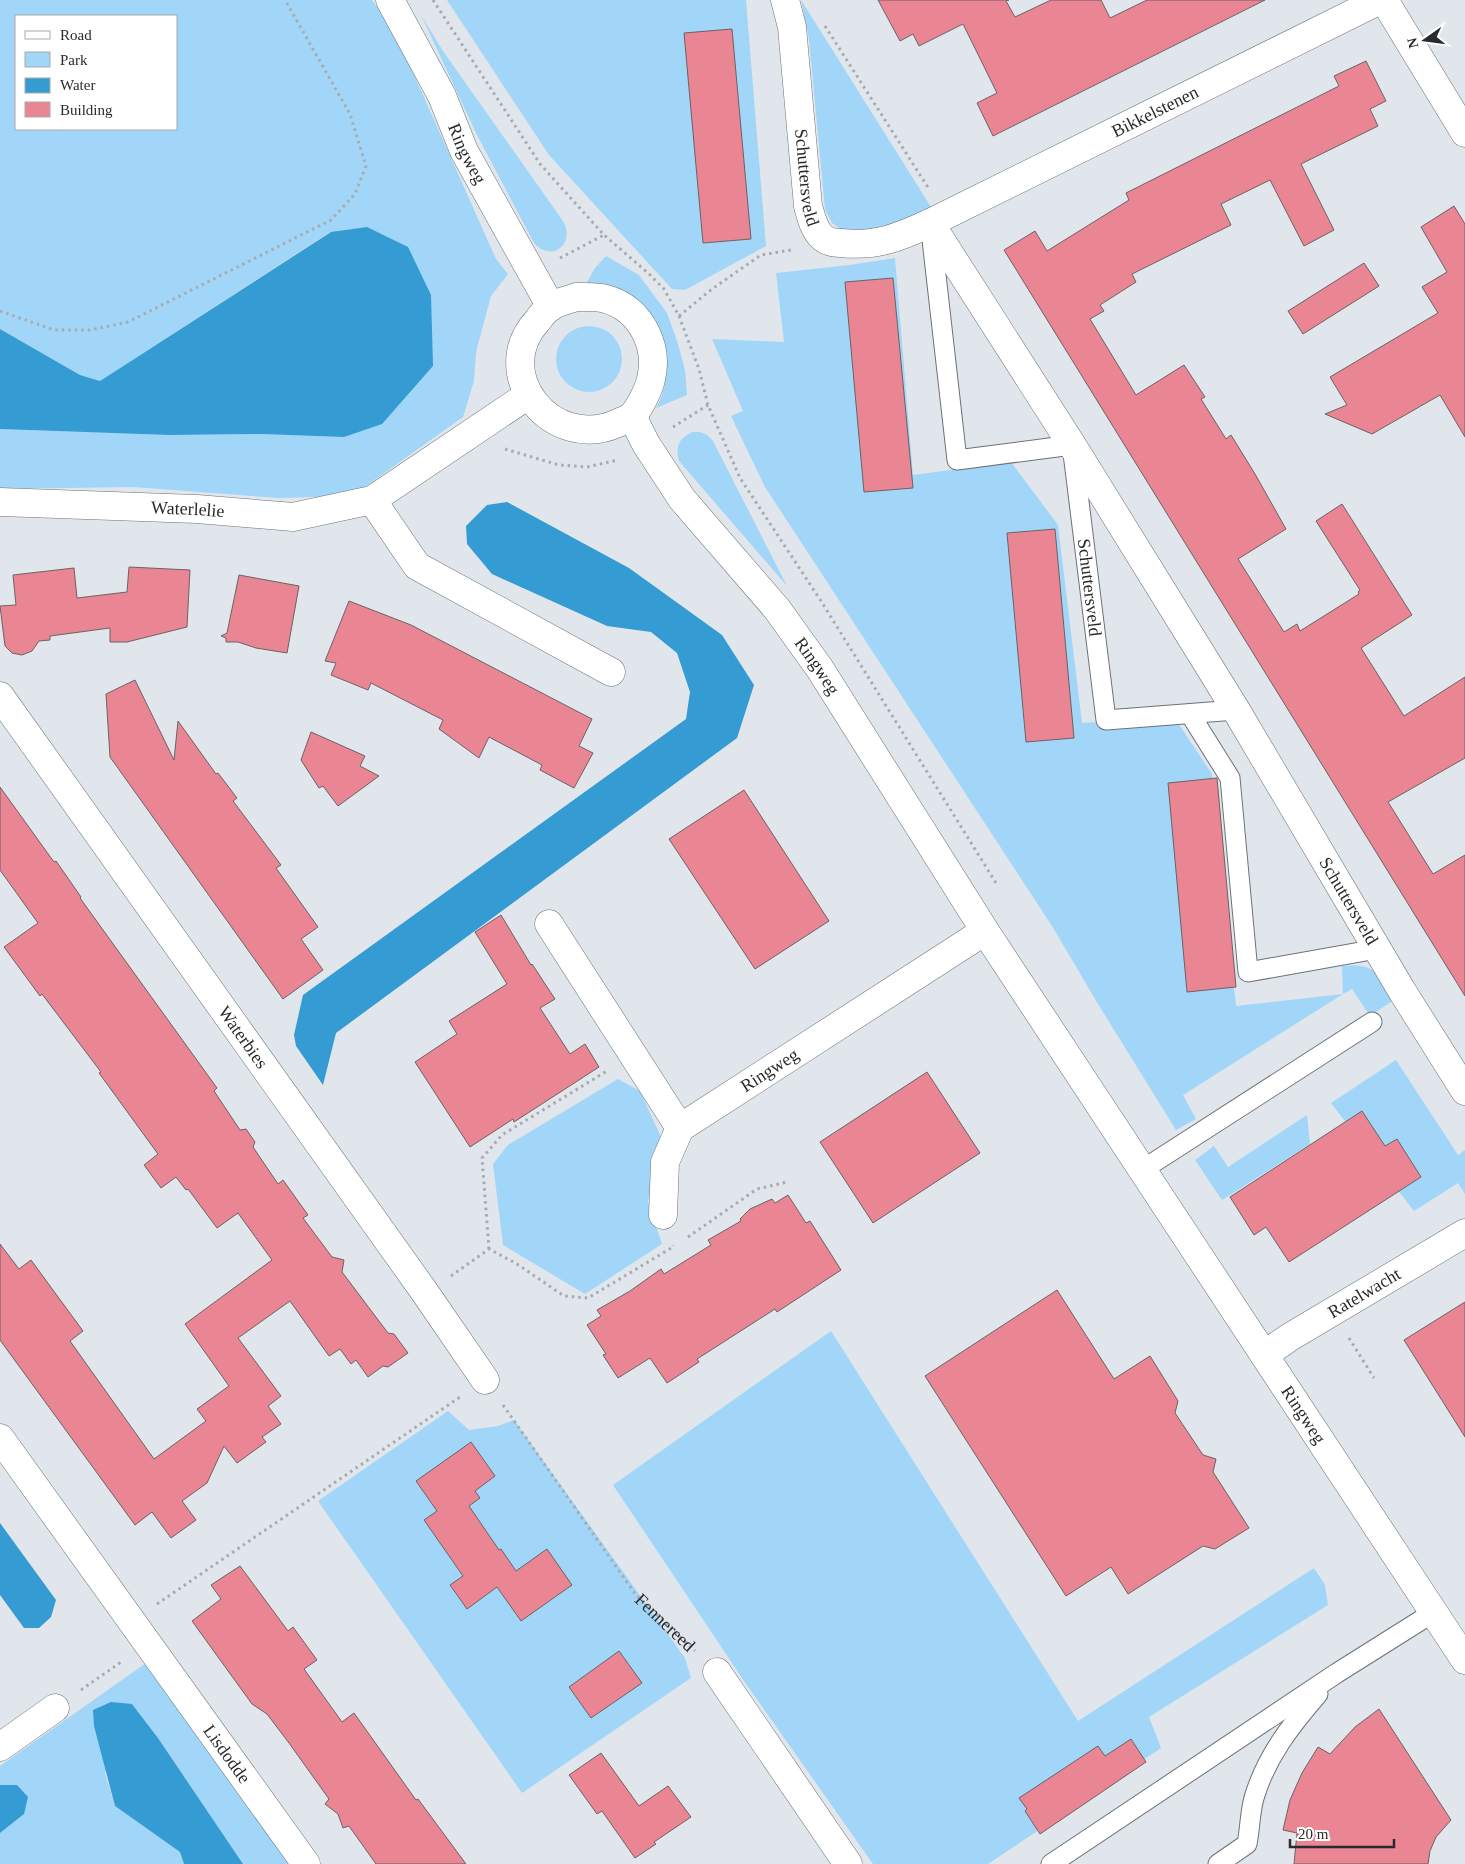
<svg xmlns="http://www.w3.org/2000/svg" width="1465" height="1864" font-family="'Times New Roman',serif">
<style>
.green{fill:#a1d6f8;fill-rule:evenodd}
.water{fill:#349bd3}
.building{fill:#ea8594;stroke:#6a6364}
.lines{fill:none;stroke-linecap:round;stroke-linejoin:round}
.service-casing{stroke:#6c7276;stroke-width:21}
.minor-casing{stroke:#6c7276;stroke-width:29}
.secondary-casing{stroke:#6c7276;stroke-width:29}
.path{stroke:#a6abaf;stroke-width:3;stroke-dasharray:2.5 4;stroke-linecap:butt}
.service{stroke:#fff;stroke-width:19}
.minor{stroke:#fff;stroke-width:28}
.secondary{stroke:#fff;stroke-width:28}
.labels{text-anchor:middle;dominant-baseline:central;stroke-width:4.5;stroke-linejoin:round;paint-order:stroke}
.street-label{font-size:18px;fill:#282b2c;stroke:#fff}
</style>
<rect width="100%" height="100%" fill="#e0e6eb"/>
<g class="green">
<path d="M 0,0 L 372,0 L 387,20 L 410,66 L 496,259 L 508,274 L 491,296 L 476,352 L 474,381 L 463,417 L 352,496 L 278,498 L 133,487 L 0,489 L 0,429 L 169,435 L 261,434 L 344,437 L 415,386 L 433,366 L 330,232 L 100,381 L 80,375 L 0,329 ZM 16,16 L 176,16 L 176,129 L 16,129 Z"/>
<path d="M 447,0 L 746,0 L 766,246 L 685,290 L 672,289 L 549,155 Z"/>
<path d="M 801,0 L 931,207 L 891,227 L 875,231 L 842,230 L 832,223 L 825,209 L 809,39 Z"/>
<path d="M 421,15 L 443,51 L 563,221 C 576,244 552,263 534,243 L 476,133 Z"/>
<path d="M 606,256 L 639,275 L 667,313 L 677,341 L 685,370 L 687,395 L 656,408 C 667,390 667,369 665,350 L 586,284 L 595,268 Z"/>
<path d="M 895,258 L 913,475 L 1011,462 L 1058,525 L 1082,723 L 1174,717 L 1212,774 L 1236,1006 L 1343,994 L 1342,966 C 1377,963 1376,973 1394,1000 L 1370,1016 L 1352,989 L 1343,994 L 1183,1095 L 1196,1119 L 1176,1130 L 1098,1004 L 1052,926 L 765,487 L 731,416 L 743,411 L 712,339 L 784,342 L 776,273 L 850,265 Z"/>
<circle cx="589" cy="359" r="33"/>
<path d="M 692,432 C 701,431 707,434 713,441 L 787,586 L 679,461 C 675,446 679,439 692,432 Z"/>
<path d="M 1396,1060 L 1458,1155 L 1465,1150 L 1465,1194 L 1458,1183 L 1414,1211 L 1331,1103 Z"/>
<path d="M 618,1079 L 640,1091 L 661,1137 L 648,1201 L 662,1244 L 585,1294 L 503,1245 L 493,1164 L 508,1145 Z"/>
<path d="M 1307,1115 L 1310,1144 L 1222,1200 L 1195,1160 L 1214,1146 L 1228,1167 Z"/>
<path d="M 831,1331 L 1078,1721 L 1314,1568 L 1325,1585 L 1328,1605 L 1149,1717 L 1161,1748 L 988,1864 L 873,1864 L 744,1681 L 613,1485 Z"/>
<path d="M 448,1411 L 469,1430 L 498,1426 L 514,1420 L 685,1658 L 691,1678 L 522,1793 L 318,1501 Z"/>
<path d="M 146,1663 L 291,1864 L 243,1864 L 158,1738 L 132,1704 L 105,1773 L 115,1806 L 180,1852 L 184,1864 L 0,1864 L 0,1833 L 24,1814 L 17,1785 L 0,1785 L 0,1766 Z"/>
</g>
<g class="water">
<path d="M 367,227 L 408,247 L 431,295 L 433,366 L 382,424 L 344,437 L 261,434 L 169,435 L 0,429 L 0,329 L 80,375 L 100,381 L 331,232 Z"/>
<path d="M 507,502 L 629,568 L 722,635 L 754,685 L 737,738 L 336,1033 L 323,1085 L 296,1046 L 294,1035 L 303,995 L 686,719 L 690,692 L 677,653 L 651,632 L 607,626 L 492,574 L 467,544 L 466,526 L 487,505 Z"/>
<path d="M 0,1523 L 56,1600 L 51,1617 L 39,1628 L 24,1628 L 0,1595 Z"/>
<path d="M 111,1702 L 132,1704 L 158,1738 L 243,1864 L 184,1864 L 180,1852 L 115,1806 L 94,1726 L 93,1710 Z"/>
<path d="M 0,1785 L 17,1785 L 28,1797 L 24,1814 L 0,1833 Z"/>
</g>
<g class="building">
<path d="M 878,0 L 1009,0 L 1006,1 L 1015,17 L 1051,0 L 1101,0 L 1110,18 L 1147,0 L 1265,0 L 993,136 L 977,103 L 997,93 L 963,24 L 919,46 L 913,34 L 900,41 Z"/>
<path d="M 732,29 L 751,239 L 703,243 L 684,33 Z"/>
<path d="M 1366,61 L 1386,101 L 1370,109 L 1378,126 L 1301,164 L 1334,230 L 1304,246 L 1270,180 L 1221,204 L 1231,225 L 1132,274 L 1136,282 L 1100,305 L 1104,311 L 1090,319 L 1136,395 L 1184,365 L 1205,397 L 1201,399 L 1226,439 L 1231,435 L 1255,474 L 1286,529 L 1238,559 L 1284,632 L 1297,624 L 1300,631 L 1359,594 L 1358,592 L 1360,590 L 1316,521 L 1342,504 L 1412,615 L 1361,648 L 1404,716 L 1465,677 L 1465,758 L 1388,802 L 1433,874 L 1465,855 L 1465,996 L 1004,250 L 1035,231 L 1047,251 L 1129,200 L 1126,193 L 1339,86 L 1334,76 Z"/>
<path d="M 1454,206 L 1465,224 L 1465,437 L 1440,395 L 1372,434 L 1325,414 L 1347,405 L 1330,377 L 1438,313 L 1422,287 L 1447,272 L 1421,227 Z"/>
<path d="M 1364,263 L 1379,286 L 1303,334 L 1288,311 Z"/>
<path d="M 893,278 L 913,488 L 864,492 L 845,282 Z"/>
<path d="M 1055,529 L 1074,738 L 1026,742 L 1007,533 Z"/>
<path d="M 129,567 L 190,570 L 187,627 L 127,642 L 110,642 L 110,628 L 50,636 L 50,640 L 39,641 L 32,651 L 22,655 L 12,653 L 5,646 L 0,606 L 16,605 L 13,575 L 74,568 L 77,598 L 127,592 Z"/>
<path d="M 239,575 L 299,586 L 287,653 L 256,648 L 238,642 L 226,642 L 226,638 L 221,636 L 227,633 Z"/>
<path d="M 349,601 L 411,625 L 592,719 L 579,746 L 593,753 L 574,788 L 540,770 L 542,765 L 489,737 L 479,758 L 439,729 L 443,720 L 371,683 L 368,690 L 331,675 L 336,663 L 325,661 Z"/>
<path d="M 135,680 L 174,760 L 178,721 L 216,774 L 218,773 L 237,798 L 233,801 L 281,865 L 276,868 L 318,927 L 301,939 L 323,970 L 283,999 L 110,757 L 106,694 Z"/>
<path d="M 311,732 L 365,756 L 360,766 L 379,776 L 338,806 L 323,786 L 319,788 L 301,760 Z"/>
<path d="M 1217,778 L 1236,987 L 1187,992 L 1168,783 Z"/>
<path d="M 0,787 L 54,862 L 56,861 L 81,897 L 80,898 L 217,1088 L 214,1091 L 240,1130 L 246,1129 L 255,1142 L 253,1147 L 278,1184 L 283,1180 L 308,1215 L 303,1218 L 332,1257 L 344,1260 L 342,1272 L 388,1333 L 394,1334 L 408,1353 L 388,1367 L 383,1366 L 368,1377 L 356,1360 L 351,1364 L 340,1349 L 329,1356 L 290,1301 L 238,1338 L 281,1396 L 268,1406 L 281,1424 L 262,1437 L 266,1442 L 237,1463 L 224,1446 L 207,1483 L 182,1501 L 196,1520 L 171,1538 L 152,1512 L 135,1525 L 0,1340 L 0,1244 L 19,1269 L 31,1260 L 83,1331 L 70,1341 L 154,1459 L 206,1421 L 197,1409 L 229,1386 L 185,1324 L 272,1260 L 238,1213 L 217,1228 L 188,1189 L 186,1190 L 176,1177 L 161,1188 L 144,1165 L 158,1154 L 99,1073 L 101,1072 L 42,994 L 40,996 L 4,947 L 38,923 L 0,870 Z"/>
<path d="M 744,790 L 829,921 L 755,969 L 669,839 Z"/>
<path d="M 501,915 L 531,965 L 532,964 L 555,999 L 540,1008 L 570,1054 L 585,1044 L 599,1067 L 514,1122 L 513,1119 L 470,1147 L 415,1062 L 457,1034 L 449,1021 L 507,984 L 475,932 Z"/>
<path d="M 927,1072 L 980,1153 L 873,1223 L 820,1142 Z"/>
<path d="M 1362,1111 L 1385,1146 L 1397,1139 L 1421,1177 L 1289,1262 L 1266,1227 L 1254,1235 L 1230,1197 Z"/>
<path d="M 788,1195 L 806,1223 L 810,1221 L 841,1270 L 777,1312 L 775,1309 L 697,1359 L 699,1362 L 667,1383 L 650,1358 L 618,1378 L 603,1355 L 606,1354 L 587,1325 L 601,1316 L 597,1310 L 630,1291 L 661,1269 L 664,1274 L 711,1245 L 708,1240 L 741,1221 L 740,1219 L 750,1209 L 772,1199 L 775,1203 Z"/>
<path d="M 1057,1290 L 1114,1379 L 1150,1356 L 1178,1401 L 1175,1413 L 1203,1455 L 1216,1459 L 1213,1472 L 1249,1528 L 1215,1549 L 1203,1546 L 1128,1594 L 1111,1567 L 1066,1596 L 925,1376 Z"/>
<path d="M 1465,1302 L 1465,1437 L 1404,1340 Z"/>
<path d="M 471,1442 L 495,1476 L 475,1491 L 480,1498 L 469,1506 L 499,1550 L 501,1549 L 516,1571 L 547,1549 L 572,1585 L 521,1621 L 497,1587 L 467,1609 L 450,1585 L 463,1576 L 424,1520 L 437,1511 L 416,1481 Z"/>
<path d="M 240,1566 L 288,1631 L 293,1627 L 317,1660 L 304,1669 L 342,1722 L 354,1713 L 416,1800 L 418,1799 L 466,1864 L 376,1864 L 349,1826 L 343,1828 L 338,1814 L 325,1804 L 329,1799 L 289,1743 L 267,1714 L 252,1704 L 192,1621 L 221,1599 L 211,1585 Z"/>
<path d="M 619,1651 L 642,1683 L 591,1718 L 569,1687 Z"/>
<path d="M 1379,1709 L 1451,1820 L 1436,1837 L 1430,1851 L 1428,1864 L 1294,1864 L 1297,1833 L 1283,1830 L 1290,1800 L 1302,1773 L 1318,1747 L 1330,1754 L 1355,1727 Z"/>
<path d="M 1131,1739 L 1146,1762 L 1040,1834 L 1025,1811 L 1027,1809 L 1019,1798 L 1098,1746 L 1105,1756 Z"/>
<path d="M 601,1753 L 639,1806 L 668,1786 L 691,1817 L 654,1842 L 656,1844 L 635,1858 L 602,1811 L 597,1814 L 569,1775 Z"/>
</g>
<g class="lines">
<g class="service-casing">
<g id="service">
<path id="s2" d="M 931,231 L 957,460 L 1072,445 L 1106,720 L 1236,710"/>
<path d="M 1190,714 L 1230,778 L 1248,972 L 1377,949"/>
<path d="M 1142,1170 L 1372,1022"/>
<path d="M 1051,1864 L 1337,1673 L 1434,1612"/>
<path d="M 1218,1864 L 1247,1844 C 1250,1829 1250,1812 1254,1798 C 1266,1757 1291,1725 1318,1694"/>
</g>
</g>
<g class="minor-casing">
<g id="minor">
<path id="s3" d="M 785,0 L 792,27 L 808,206 C 811,216 813,227 820,235 C 825,241 833,243 841,243 C 876,247 900,237 930,223 L 1072,445 L 1236,710 L 1402,991 L 1465,1091"/>
<path d="M 1384,0 L 1465,133"/>
<path id="s4" d="M 930,223 L 1380,0"/>
<path d="M 372,500 L 417,566 L 611,672"/>
<path id="s5" d="M 0,502 L 197,509 L 293,517 L 372,500 L 528,395"/>
<path id="s6" d="M 0,696 L 426,1294 L 485,1380"/>
<path id="s7" d="M 549,924 L 680,1128 L 985,931"/>
<path d="M 663,1215 L 665,1162 L 680,1128"/>
<path id="s8" d="M 1264,1355 L 1290,1337 L 1465,1233"/>
<path id="s9" d="M 0,1438 L 306,1864"/>
<path d="M 717,1672 L 848,1864"/>
<path d="M 0,1747 L 55,1708"/>
</g>
</g>
<g class="secondary-casing">
<g id="secondary">
<path id="s10" d="M 390,0 L 442,96 L 464,151 L 551,307"/>
<path d="M 576,297 C 586,297 597,296 606,299 C 641,309 659,346 651,379 C 649,389 639,409 632,416 C 629,419 622,421 618,423 C 552,453 488,373 538,320 C 542,315 546,309 551,306 C 559,302 568,300 576,297 Z"/>
<path id="s11" d="M 632,416 L 646,444 L 682,499 L 777,609 L 820,669 L 985,931 L 1465,1660"/>
</g>
</g>
<g class="path">
<path d="M 433,0 L 540,164 L 604,235 L 648,273 L 664,289 L 679,316 L 699,369 L 708,405 L 740,478 L 821,601 L 996,883"/>
<path d="M 825,26 L 929,189"/>
<path d="M 560,258 L 604,235"/>
<path d="M 0,311 L 54,330 L 90,330 L 128,322 L 331,220 L 355,194 L 366,166 L 350,114 L 285,0"/>
<path d="M 679,316 L 712,289 L 761,255 L 791,250"/>
<path d="M 673,427 L 708,405"/>
<path d="M 505,449 L 559,465 L 587,467 L 618,460"/>
<path d="M 688,1237 L 757,1189 L 787,1182"/>
<path d="M 489,1249 L 482,1158 L 502,1135 L 607,1071"/>
<path d="M 451,1276 L 489,1249 L 517,1264 L 564,1296 L 588,1298 L 673,1247 L 673,1245"/>
<path d="M 1349,1338 L 1374,1378"/>
<path id="s1" d="M 503,1405 L 636,1595 L 695,1651"/>
<path d="M 157,1604 L 460,1397"/>
<path d="M 81,1690 L 121,1662"/>
</g>
<use href="#service" class="service"/>
<use href="#minor" class="minor"/>
<use href="#secondary" class="secondary"/>
</g>
<g class="labels">
<g class="street-label">
<text stroke="none"><textPath href="#s4" startOffset="251">Bikkelstenen</textPath></text>
<text stroke="none"><textPath href="#s10" startOffset="172">Ringweg</textPath></text>
<text stroke="none"><textPath href="#s3" startOffset="179">Schuttersveld</textPath></text>
<text stroke="none"><textPath href="#s5" startOffset="188">Waterlelie</textPath></text>
<text stroke="none"><textPath href="#s2" startOffset="490">Schuttersveld</textPath></text>
<text stroke="none"><textPath href="#s11" startOffset="312">Ringweg</textPath></text>
<text stroke="none"><textPath href="#s3" startOffset="1152">Schuttersveld</textPath></text>
<text stroke="none"><textPath href="#s6" startOffset="419">Waterbies</textPath></text>
<text stroke="none"><textPath href="#s7" startOffset="349">Ringweg</textPath></text>
<text stroke="none"><textPath href="#s8" startOffset="118">Ratelwacht</textPath></text>
<text stroke="none"><textPath href="#s11" startOffset="1205">Ringweg</textPath></text>
<text stroke="none"><textPath href="#s1" startOffset="272">Fennereed</textPath></text>
<text stroke="none"><textPath href="#s9" startOffset="389">Lisdodde</textPath></text>
</g>
</g>
<rect x="15" y="15" width="162" height="115" fill="#ffffff" stroke="#a9aaab"/>
<rect x="25" y="31" width="25" height="8" fill="#ffffff" stroke="#a9aaab"/>
<text x="60" y="40" font-size="15" fill="#282b2c">Road</text>
<rect x="25" y="52" width="25" height="15" fill="#a1d6f8" stroke="#a9aaab"/>
<text x="60" y="65" font-size="15" fill="#282b2c">Park</text>
<rect x="25" y="78" width="25" height="15" fill="#349bd3" stroke="#a9aaab"/>
<text x="60" y="90" font-size="15" fill="#282b2c">Water</text>
<rect x="25" y="102" width="25" height="15" fill="#ea8594" stroke="#a9aaab"/>
<text x="60" y="115" font-size="15" fill="#282b2c">Building</text>
<g transform="translate(1425 40) rotate(256)" stroke="#ffffff" stroke-width="4" paint-order="stroke">
<path d="M0-4L9 19L0 12L-9 19Z" fill="#282b2c"/>
<text y="-8" font-size="14" font-weight="bold" text-anchor="middle" fill="#282b2c">N</text>
</g>
<path d="M1290 1839v8h104v-8" fill="none" stroke="#282b2c" stroke-width="2.5"/>
<text x="1298" y="1839" font-size="15" fill="#282b2c" stroke="#ffffff" stroke-width="4" paint-order="stroke">20 m</text>
</svg>
